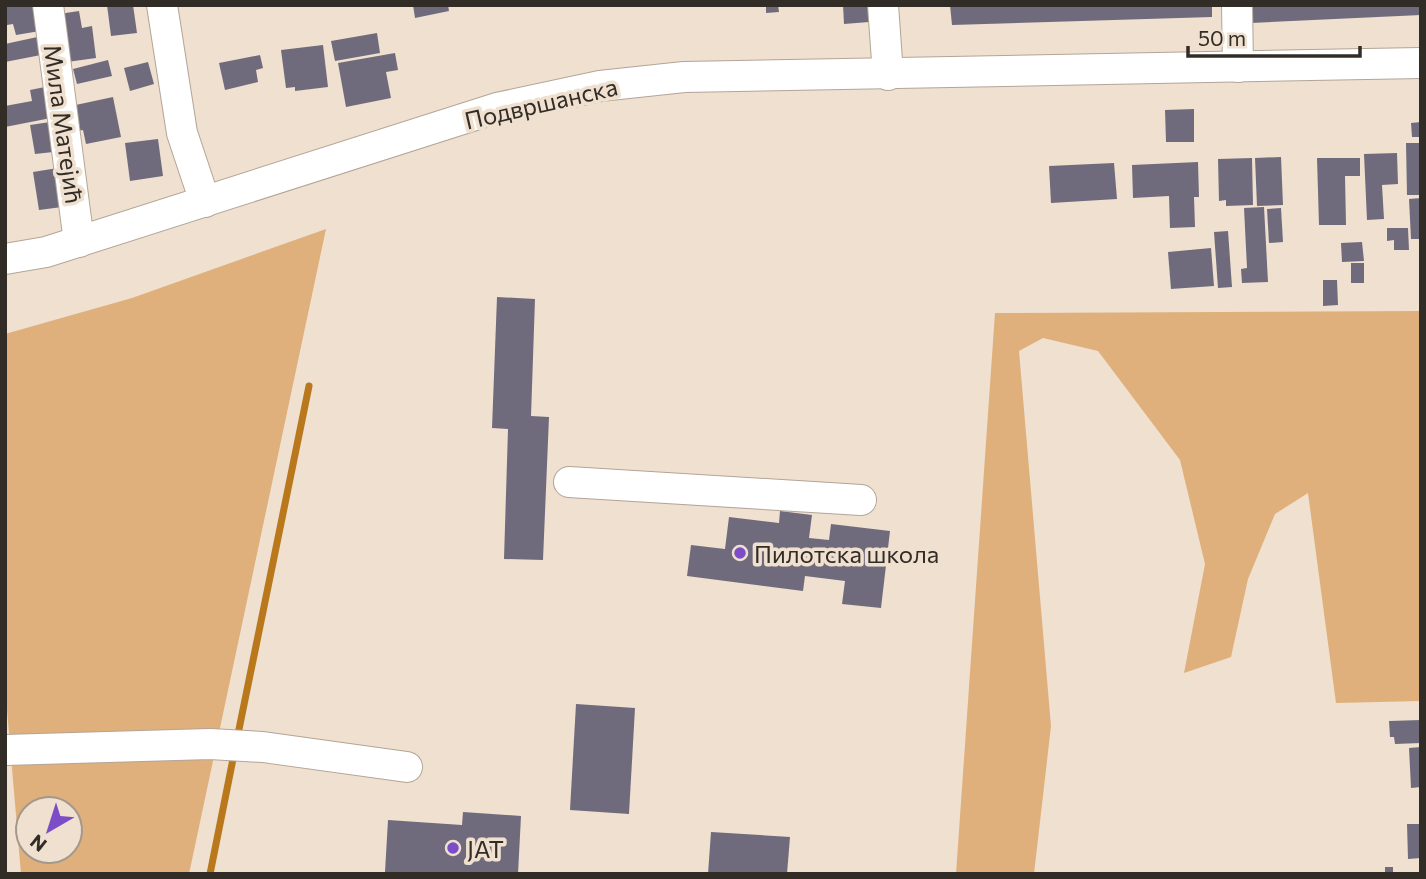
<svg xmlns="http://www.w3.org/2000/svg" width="1426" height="879" font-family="Commissioner,sans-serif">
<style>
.green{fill:#dfb07b;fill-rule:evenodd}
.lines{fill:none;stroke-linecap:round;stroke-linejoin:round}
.stream{stroke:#ba781d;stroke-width:7}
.building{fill:#706b7c}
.minor-casing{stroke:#b3a597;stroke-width:32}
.minor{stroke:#fff;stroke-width:30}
.poi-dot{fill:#7b4ec7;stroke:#efe0d0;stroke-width:2.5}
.labels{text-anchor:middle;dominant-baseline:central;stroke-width:7;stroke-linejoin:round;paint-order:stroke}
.street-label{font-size:24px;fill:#322c26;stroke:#efe0d0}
.poi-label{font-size:24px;fill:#322c26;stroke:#efe0d0;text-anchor:start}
</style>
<rect width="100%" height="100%" fill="#efe0d0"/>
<g class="green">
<path d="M 326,229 L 189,874 L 21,874 L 5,686 L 5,334 L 132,298 ZM 28,809 L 70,809 L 70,851 L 28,851 Z"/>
<path d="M 1421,311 L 1421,701 L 1336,703 L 1308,493 L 1275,514 L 1248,579 L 1231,657 L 1184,673 L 1205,564 L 1180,460 L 1098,351 L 1043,338 L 1019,351 L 1051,726 L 1034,874 L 956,874 L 995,313 Z"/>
</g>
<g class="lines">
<g class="stream">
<path d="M 237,739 L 309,386"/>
<path d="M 210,874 L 234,754"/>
</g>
</g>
<g class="building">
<path d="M 5,5 L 35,5 L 40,31 L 16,35 L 13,24 L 7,25 Z"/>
<path d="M 107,5 L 133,5 L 137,33 L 111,36 Z"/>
<path d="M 413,5 L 448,5 L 449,11 L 415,18 Z"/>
<path d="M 766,5 L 778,5 L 779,12 L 766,13 Z"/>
<path d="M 843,5 L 868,5 L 869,22 L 844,24 Z"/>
<path d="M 950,5 L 1212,5 L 1212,17 L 952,25 Z"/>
<path d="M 1250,5 L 1421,5 L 1421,15 L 1251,23 Z"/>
<path d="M 79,11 L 82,28 L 92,26 L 96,58 L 67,62 L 59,14 Z"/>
<path d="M 377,33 L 380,53 L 335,61 L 331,41 Z"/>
<path d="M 42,36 L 46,54 L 5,62 L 5,44 Z"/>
<path d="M 323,45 L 328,87 L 295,91 L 295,87 L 286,88 L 281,50 Z"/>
<path d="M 395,53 L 398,70 L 386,72 L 391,98 L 346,107 L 338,63 Z"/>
<path d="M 260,55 L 263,68 L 256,70 L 258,82 L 225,90 L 219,63 Z"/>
<path d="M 108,60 L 112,76 L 77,84 L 73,69 Z"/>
<path d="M 148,62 L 154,84 L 130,91 L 124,68 Z"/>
<path d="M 50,86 L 56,117 L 5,127 L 5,106 L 32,101 L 30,90 Z"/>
<path d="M 113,97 L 121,137 L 86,144 L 83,130 L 77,131 L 71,106 Z"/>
<path d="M 1194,109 L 1194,142 L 1166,142 L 1165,110 Z"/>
<path d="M 57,121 L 62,151 L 35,154 L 30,125 Z"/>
<path d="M 1421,122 L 1421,137 L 1412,137 L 1411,123 Z"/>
<path d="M 158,139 L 163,176 L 130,181 L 125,143 Z"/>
<path d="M 1406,143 L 1421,143 L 1421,195 L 1407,195 Z"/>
<path d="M 1397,153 L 1398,184 L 1382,185 L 1384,219 L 1367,220 L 1364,154 Z"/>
<path d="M 1281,157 L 1283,205 L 1257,206 L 1255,158 Z"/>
<path d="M 1252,158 L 1253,205 L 1226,206 L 1226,200 L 1219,201 L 1218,159 Z"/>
<path d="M 1317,158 L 1360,158 L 1360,176 L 1345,176 L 1346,225 L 1319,225 Z"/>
<path d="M 1198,162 L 1199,197 L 1194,197 L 1195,227 L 1170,228 L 1169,196 L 1133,198 L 1132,165 Z"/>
<path d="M 1114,163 L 1117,199 L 1051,203 L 1049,166 Z"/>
<path d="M 64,167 L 70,206 L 39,210 L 33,172 Z"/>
<path d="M 1421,198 L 1421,239 L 1411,239 L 1409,199 Z"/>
<path d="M 1264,207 L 1268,282 L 1242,283 L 1241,269 L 1247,268 L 1244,208 Z"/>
<path d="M 1281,208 L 1283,242 L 1269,243 L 1267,209 Z"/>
<path d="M 1387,228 L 1408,228 L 1409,250 L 1394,250 L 1394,240 L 1387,241 Z"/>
<path d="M 1228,231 L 1232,287 L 1218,288 L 1214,232 Z"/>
<path d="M 1362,242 L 1364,261 L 1342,262 L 1341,243 Z"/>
<path d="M 1211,248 L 1214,286 L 1171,289 L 1168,252 Z"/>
<rect x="1351" y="263" width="13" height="20"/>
<path d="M 1323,280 L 1337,280 L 1338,305 L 1323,306 Z"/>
<path d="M 497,297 L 535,299 L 531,416 L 549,417 L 543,560 L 504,559 L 508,429 L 492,428 Z"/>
<path d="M 780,511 L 812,515 L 809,538 L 829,540 L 831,524 L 890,531 L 881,608 L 842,604 L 845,581 L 805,576 L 803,591 L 687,576 L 691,545 L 725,549 L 729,517 L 779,523 Z"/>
<path d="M 576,704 L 635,708 L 629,814 L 570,810 Z"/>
<path d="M 1421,720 L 1421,743 L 1395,744 L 1394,737 L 1390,737 L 1389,721 Z"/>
<path d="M 1421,747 L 1421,787 L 1411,788 L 1409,748 Z"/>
<path d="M 463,812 L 521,816 L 518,874 L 385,872 L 388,820 L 462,825 Z"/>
<path d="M 1407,824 L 1421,824 L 1421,858 L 1408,859 Z"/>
<path d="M 711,832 L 790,837 L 787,874 L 708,874 Z"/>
<rect x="1385" y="867" width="8" height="7"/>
</g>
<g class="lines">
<g class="minor-casing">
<g id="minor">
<path d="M 48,5 L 79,242"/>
<path d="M 162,5 L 182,133 L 205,202"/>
<path d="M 883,5 L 888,75"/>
<path d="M 1237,5 L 1238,67"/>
<path d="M 5,259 L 46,252 L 497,108 L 600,86 L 684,77 L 1421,63"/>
<path d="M 569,482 L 861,500"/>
<path d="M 5,750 L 210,744 L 263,747 L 407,767"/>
</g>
</g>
<use href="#minor" class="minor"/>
</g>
<g class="poi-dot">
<circle cx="740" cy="553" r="7"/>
<circle cx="453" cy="848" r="7"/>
</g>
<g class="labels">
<g class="street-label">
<text transform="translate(541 103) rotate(-13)">Подвршанска</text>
<text transform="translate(64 124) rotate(82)">Мила Матејић</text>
</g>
<g class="poi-label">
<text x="754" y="553">Пилотска школа</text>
<text x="467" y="848">ЈАТ</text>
</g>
</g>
<rect width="1426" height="879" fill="none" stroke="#322c26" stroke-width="14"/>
<g transform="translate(49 830) rotate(219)"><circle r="33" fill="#efe0d0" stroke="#a3988c" stroke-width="2"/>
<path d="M0-5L12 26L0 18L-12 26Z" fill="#7b4ec7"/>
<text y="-10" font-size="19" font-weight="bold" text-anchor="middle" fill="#322c26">N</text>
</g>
<path d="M1188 46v10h172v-10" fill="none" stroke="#322c26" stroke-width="3.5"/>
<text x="1198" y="46" font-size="21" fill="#322c26" stroke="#efe0d0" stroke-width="5" paint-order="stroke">50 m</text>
</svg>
